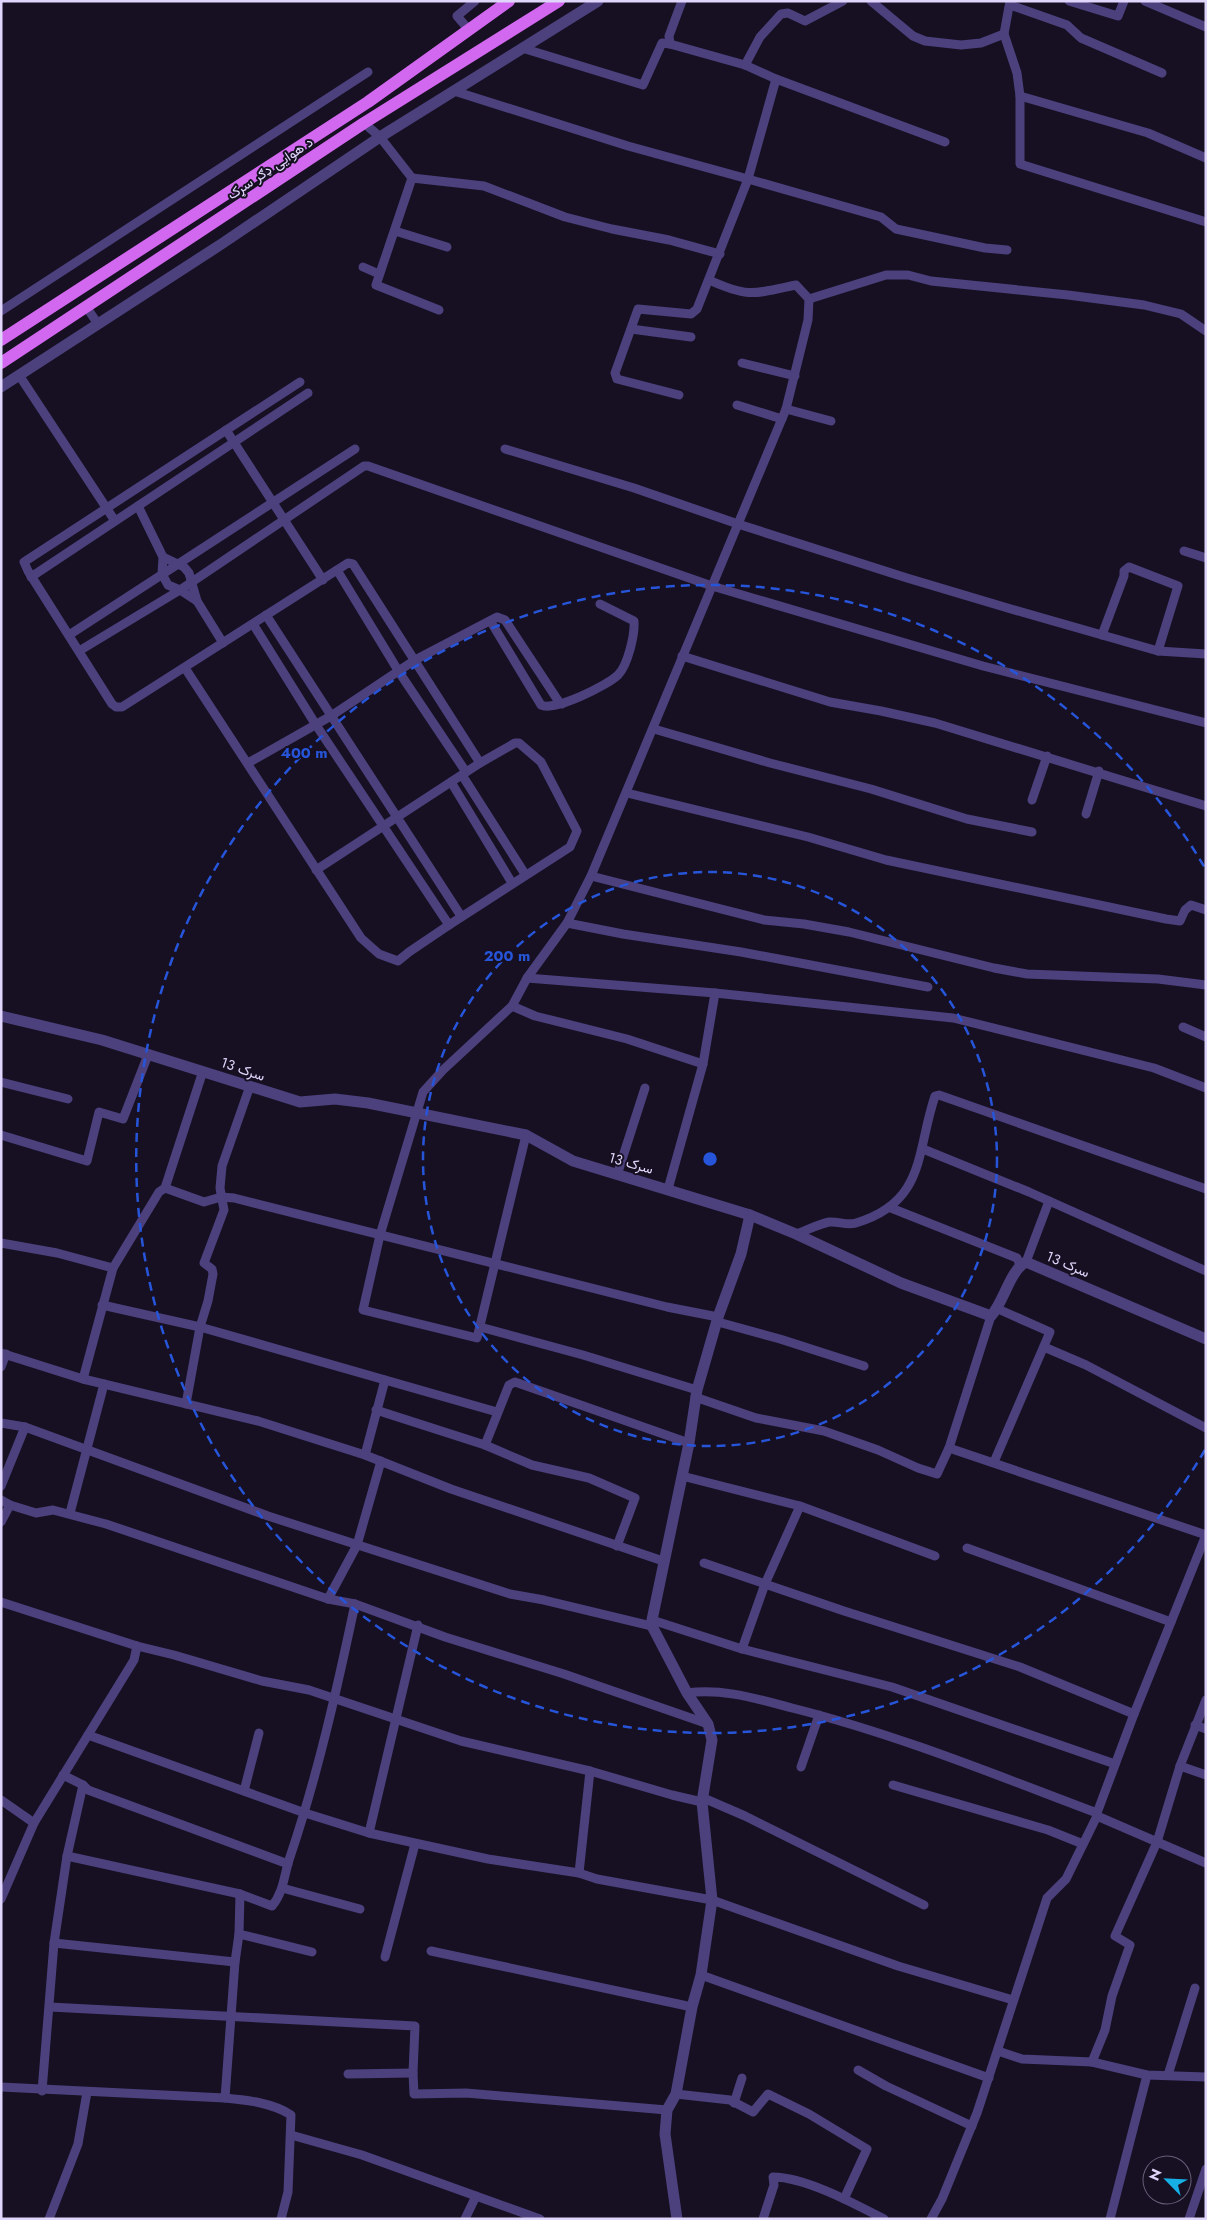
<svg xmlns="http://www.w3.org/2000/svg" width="1207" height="2220" font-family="Jost,Vazirmatn,sans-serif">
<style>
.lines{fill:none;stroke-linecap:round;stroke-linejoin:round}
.minor{stroke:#4c407d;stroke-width:9}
.tertiary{stroke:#4c407d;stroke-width:11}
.primary{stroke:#d368f0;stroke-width:12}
.ring{fill:none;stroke:#2755da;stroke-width:2.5;stroke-dasharray:9 6}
.labels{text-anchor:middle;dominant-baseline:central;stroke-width:4;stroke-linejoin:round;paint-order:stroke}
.street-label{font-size:14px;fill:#e0d6fb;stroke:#161022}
.centre{fill:#2755da;stroke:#161022;stroke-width:2.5}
.ring-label{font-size:15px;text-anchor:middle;font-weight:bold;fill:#2755da;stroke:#161022;stroke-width:4;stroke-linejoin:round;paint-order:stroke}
</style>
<rect width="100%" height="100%" fill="#161022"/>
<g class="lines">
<g class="minor">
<path d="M 871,1 L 913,36 L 925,41 L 961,45 L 981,43 L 1004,34"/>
<path d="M 1010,1 L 1004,34 L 1017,73 L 1020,96 L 1020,164 L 1206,222"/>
<path d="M 1069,1 L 1118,16 L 1124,1"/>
<path d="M 1145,1 L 1206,27"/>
<path d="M 1010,5 L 1067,25 L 1081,38 L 1162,73"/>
<path d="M 469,30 L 457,16 L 475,1"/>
<path d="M 670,44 L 669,36 L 682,1"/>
<path d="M 522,48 L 643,85 L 662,43 L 670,44 L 745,65 L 776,79 L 945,142"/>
<path d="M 745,65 L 760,37 L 781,14 L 788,13 L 805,21 L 843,1"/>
<path d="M 776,79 L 748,179 L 881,217 L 896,229 L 985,248 L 1007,250"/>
<path d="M 454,91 L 628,146 L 748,179 L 697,309 L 691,314 L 638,309 L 615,373 L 617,379 L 679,395"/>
<path d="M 1020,96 L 1148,133 L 1206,158"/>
<path d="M 364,123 L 380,137 L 412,178 L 376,285 L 439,310"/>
<path d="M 412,178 L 484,186 L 565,217 L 612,229 L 669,240 L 720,254"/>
<path d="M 395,231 L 447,247"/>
<path d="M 363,267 L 379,274"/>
<path d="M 809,299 L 886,275 L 908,275 L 931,281 L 1068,295 L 1144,305 L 1181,314 L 1206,331"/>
<path d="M 87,308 L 98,324"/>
<path d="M 1,311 L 368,72"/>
<path d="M 631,329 L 691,337"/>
<path d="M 742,363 L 795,376"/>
<path d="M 19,375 L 115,521"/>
<path d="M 300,382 L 24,562 L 28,571 L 112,704 L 116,707 L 122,707 L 348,563 L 353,564 L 480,763"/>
<path d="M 737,405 L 782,419"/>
<path d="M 786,409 L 831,421"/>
<path d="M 226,430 L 323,580"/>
<path d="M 505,449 L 634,488 L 738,524 L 907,578 L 1011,609 L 1158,651 L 1206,654"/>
<path d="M 138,506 L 163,557 L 162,574 L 168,585 L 180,590 L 197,601"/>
<path d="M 1184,551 L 1206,558"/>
<path d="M 163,557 L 184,567 L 189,573 L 197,601 L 223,643"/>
<path d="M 337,570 L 399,672 L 466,772"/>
<path d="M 31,577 L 308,393"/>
<path d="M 266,615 L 461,916"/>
<path d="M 491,622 L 541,705 C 554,712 608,685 618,675 C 628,665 635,634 634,621 L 600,604"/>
<path d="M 253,624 L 316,725 L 449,925"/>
<path d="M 69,635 L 355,449"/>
<path d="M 1102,635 L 1124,576 L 1124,571 L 1129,567 L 1178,586 L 1158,651"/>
<path d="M 79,651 L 180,590 L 364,466 L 368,466 L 712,586 L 983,666 L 1206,723"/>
<path d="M 682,656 L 830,702 L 881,711 L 935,723 L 1206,806"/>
<path d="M 185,668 L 361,938 L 379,954 L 398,961 L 409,952 L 449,925 L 570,847 L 577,831 L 541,762 L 519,743 L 515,743 L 480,763 L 316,870"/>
<path d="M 654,729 L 770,763 L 871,789 L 967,819 L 1032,832"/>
<path d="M 248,763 L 331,716 L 415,660 L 497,617 L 505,620 L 559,702 L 562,704"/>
<path d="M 462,775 L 525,874"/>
<path d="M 451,782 L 512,883"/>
<path d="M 627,793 L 808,837 L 886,860 L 1166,919 L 1180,921 L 1185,910 L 1191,905 L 1206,910"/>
<path d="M 1032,800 L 1047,756"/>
<path d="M 1086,814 L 1099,771"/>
<path d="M 591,876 L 764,920 L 804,924 L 849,932 L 994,968 L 1027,974 L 1158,979 L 1206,985"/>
<path d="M 567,923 L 623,934 L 741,952 L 928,987"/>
<path d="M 527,978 L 715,993 L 953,1018 L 1154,1068 L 1206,1088"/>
<path d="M 512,1006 L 535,1016 L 627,1039 L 703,1064"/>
<path d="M 1183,1027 L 1206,1037"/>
<path d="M 1,1082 L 68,1099"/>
<path d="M 1,1135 L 87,1161 L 99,1112 L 123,1119 L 148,1055"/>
<path d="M 526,1135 L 477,1338 L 363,1310 L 380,1235 L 423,1092 L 443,1070 L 512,1006 L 527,978 L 567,923 L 591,876 L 786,409 L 808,320 L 809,299 L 796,285 C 754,294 749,298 709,280"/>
<path d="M 923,1149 L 1029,1192 L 1206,1271"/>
<path d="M 617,1175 L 645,1088"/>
<path d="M 165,1188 L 204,1202 L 221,1197 L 234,1198 L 667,1307 L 718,1317"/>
<path d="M 668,1189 L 703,1064 L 715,993"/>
<path d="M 891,1208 L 1017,1258 L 1020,1265"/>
<path d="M 796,1234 C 807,1230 819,1224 829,1222 C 838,1221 847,1226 856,1223 C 926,1202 916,1152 935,1096 L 939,1095 L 1206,1189"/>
<path d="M 1,1243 L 57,1253 L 113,1268"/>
<path d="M 1026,1262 L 1049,1201"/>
<path d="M 102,1305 L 200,1327 L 497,1412"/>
<path d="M 991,1316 L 949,1448 L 1206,1535"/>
<path d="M 718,1322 L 780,1339 L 864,1366"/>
<path d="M 480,1327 L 583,1355 L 697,1390"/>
<path d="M 1044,1347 L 1086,1365 L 1206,1428"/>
<path d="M 1,1353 L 83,1379 L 258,1421 L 365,1455 L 451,1489 L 663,1561"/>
<path d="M 1,1367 L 6,1354"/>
<path d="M 83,1379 L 113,1268 L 159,1192 L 165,1188 L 203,1071"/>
<path d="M 695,1397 L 756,1418 L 824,1431 L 878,1450 L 918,1468 L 937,1474 L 949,1448"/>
<path d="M 186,1404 L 200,1327 L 208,1301 L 213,1274 L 212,1269 L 204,1263 L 224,1210 L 220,1188 L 222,1166 L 250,1086"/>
<path d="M 376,1410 L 485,1445 L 532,1465 L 589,1478 L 635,1498 L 617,1546"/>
<path d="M 1,1423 L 25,1427 L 268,1516 L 510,1594 L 544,1600 L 652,1626"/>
<path d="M 485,1445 L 509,1385 L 515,1382 L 689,1443"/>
<path d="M 365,1455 L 385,1380"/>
<path d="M 994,1462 L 1050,1332 L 998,1309"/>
<path d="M 682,1476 L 800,1506 L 935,1556"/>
<path d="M 1,1486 L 25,1427"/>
<path d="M 1,1500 L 10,1505 L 36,1513 L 53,1510 L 106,1524 L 328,1599 L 355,1604 L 445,1637 L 564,1674 L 708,1724"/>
<path d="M 70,1513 L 104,1384"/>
<path d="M 1,1522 L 10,1505"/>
<path d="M 967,1548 L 1171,1622"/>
<path d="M 704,1563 L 844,1611 L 1020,1667 L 1134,1714"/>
<path d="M 328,1599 L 357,1545 L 381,1461"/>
<path d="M 1,1602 L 137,1646 L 174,1655 L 262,1681 L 309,1690 L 461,1741 L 590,1771 L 672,1795 L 702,1802 L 708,1800 L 745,1816 L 924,1905"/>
<path d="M 652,1620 L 742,1649 L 892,1687 L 1115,1764"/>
<path d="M 742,1649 L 765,1584 L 800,1506"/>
<path d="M 687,1693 C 723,1688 757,1699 792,1708 C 896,1734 996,1775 1097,1813"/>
<path d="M 1195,1725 L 1206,1729"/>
<path d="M 88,1735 L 305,1813 L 369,1833 L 488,1859 L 579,1873 L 597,1879 L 712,1900 L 898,1966 L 1013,2000"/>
<path d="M 1180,1766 L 1206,1775"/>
<path d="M 801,1767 L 819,1715"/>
<path d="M 83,1785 L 88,1790 L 288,1864"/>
<path d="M 893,1785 L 1048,1830 L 1083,1844"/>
<path d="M 244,1791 L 259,1733"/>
<path d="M 1,1800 L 34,1823"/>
<path d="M 1097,1816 L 1206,1863"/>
<path d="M 369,1833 L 418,1625"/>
<path d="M 67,1856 L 240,1894 L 272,1906 C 284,1892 284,1874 290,1857 C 318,1774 337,1689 355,1604"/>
<path d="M 579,1873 L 590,1771"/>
<path d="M 282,1888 L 360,1909"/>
<path d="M 1,1899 L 34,1823 L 134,1660 L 137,1646"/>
<path d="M 239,1934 L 312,1952"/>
<path d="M 54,1943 L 235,1962"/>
<path d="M 431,1951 L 692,2007"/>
<path d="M 385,1957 L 415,1844"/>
<path d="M 701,1975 L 989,2078"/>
<path d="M 50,2007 L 415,2026 L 413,2073 L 414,2094 L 466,2093 L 667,2110"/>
<path d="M 998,2051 L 1022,2059 L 1092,2062 L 1147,2075 L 1206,2077"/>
<path d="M 1092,2062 L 1105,2030 L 1112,1996 L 1130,1945 L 1115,1936 L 1157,1842 L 1180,1766 L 1206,1700"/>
<path d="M 858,2070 L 886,2086 L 972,2126"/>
<path d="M 348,2074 L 413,2073"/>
<path d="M 1168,2075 L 1195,1988"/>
<path d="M 1,2087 L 225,2098 C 247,2100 273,2103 291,2115 L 288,2192 L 281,2219"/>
<path d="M 42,2091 L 54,1943 L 67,1856 L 83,1785 L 63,1775"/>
<path d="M 676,2094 L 730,2100 L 753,2112 L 768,2094 L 809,2114 L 867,2149 L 844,2199"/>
<path d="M 225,2098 L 235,1962 L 239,1934 L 240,1894"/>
<path d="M 734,2103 L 742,2078"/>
<path d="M 291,2135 L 362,2155 L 540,2219"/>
<path d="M 49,2219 L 78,2144 L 87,2092"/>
<path d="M 465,2219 L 476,2196"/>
<path d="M 763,2219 L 774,2185 L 773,2177 C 805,2177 855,2204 884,2219"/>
<path d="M 931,2219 L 942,2199 L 977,2113 L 1047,1898 L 1066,1879 L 1097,1816 L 1097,1813 L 1134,1714 L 1206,1535"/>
<path d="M 1110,2219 L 1147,2075"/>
<path d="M 1189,2219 L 1206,2169"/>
</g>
<g class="tertiary">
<path d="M 1,387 L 223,243 L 380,137 L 598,1"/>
<path d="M 1,1016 L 102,1040 L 300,1102 L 335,1099 L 368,1103 L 526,1135 L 573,1161 L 750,1215 L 796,1234 L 901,1283 L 991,1316 C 1004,1302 1010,1270 1026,1262 L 1206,1339"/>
<path d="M 677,2219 L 665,2134 L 667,2110 L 676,2094 L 692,2007 L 701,1975 L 712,1900 L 702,1802 L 712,1740 L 708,1724 L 687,1693 L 652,1626 L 652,1620 L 689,1443 L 697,1390 L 718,1317 L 741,1254 L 750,1215"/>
</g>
<g class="primary">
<path d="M 1,340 L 368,102 L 509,1"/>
<path d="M 1,363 L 364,123 L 559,1"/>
</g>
</g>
<g class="ring">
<circle cx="710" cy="1159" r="287"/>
<path d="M1205 1450A574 574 0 1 1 1205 868"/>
</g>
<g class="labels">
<g class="street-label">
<text transform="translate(270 168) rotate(-34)">د هوایی ډګر سړک</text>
<text transform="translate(243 1069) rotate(19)">سرک 13</text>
<text transform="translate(631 1163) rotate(16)">سرک 13</text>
<text transform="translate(1068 1264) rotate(23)">سرک 13</text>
</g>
</g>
<circle cx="710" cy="1159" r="8" class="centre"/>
<g class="ring-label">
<text x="304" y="758">400 m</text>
<text x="507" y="961">200 m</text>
</g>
<rect width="1207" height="2220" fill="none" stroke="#e0d6fb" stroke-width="5"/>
<g transform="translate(1167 2180) rotate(294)"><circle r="24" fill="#161022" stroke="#675f79"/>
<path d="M0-4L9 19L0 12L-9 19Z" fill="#17b0e6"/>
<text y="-8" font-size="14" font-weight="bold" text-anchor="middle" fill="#e0d6fb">N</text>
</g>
</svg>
